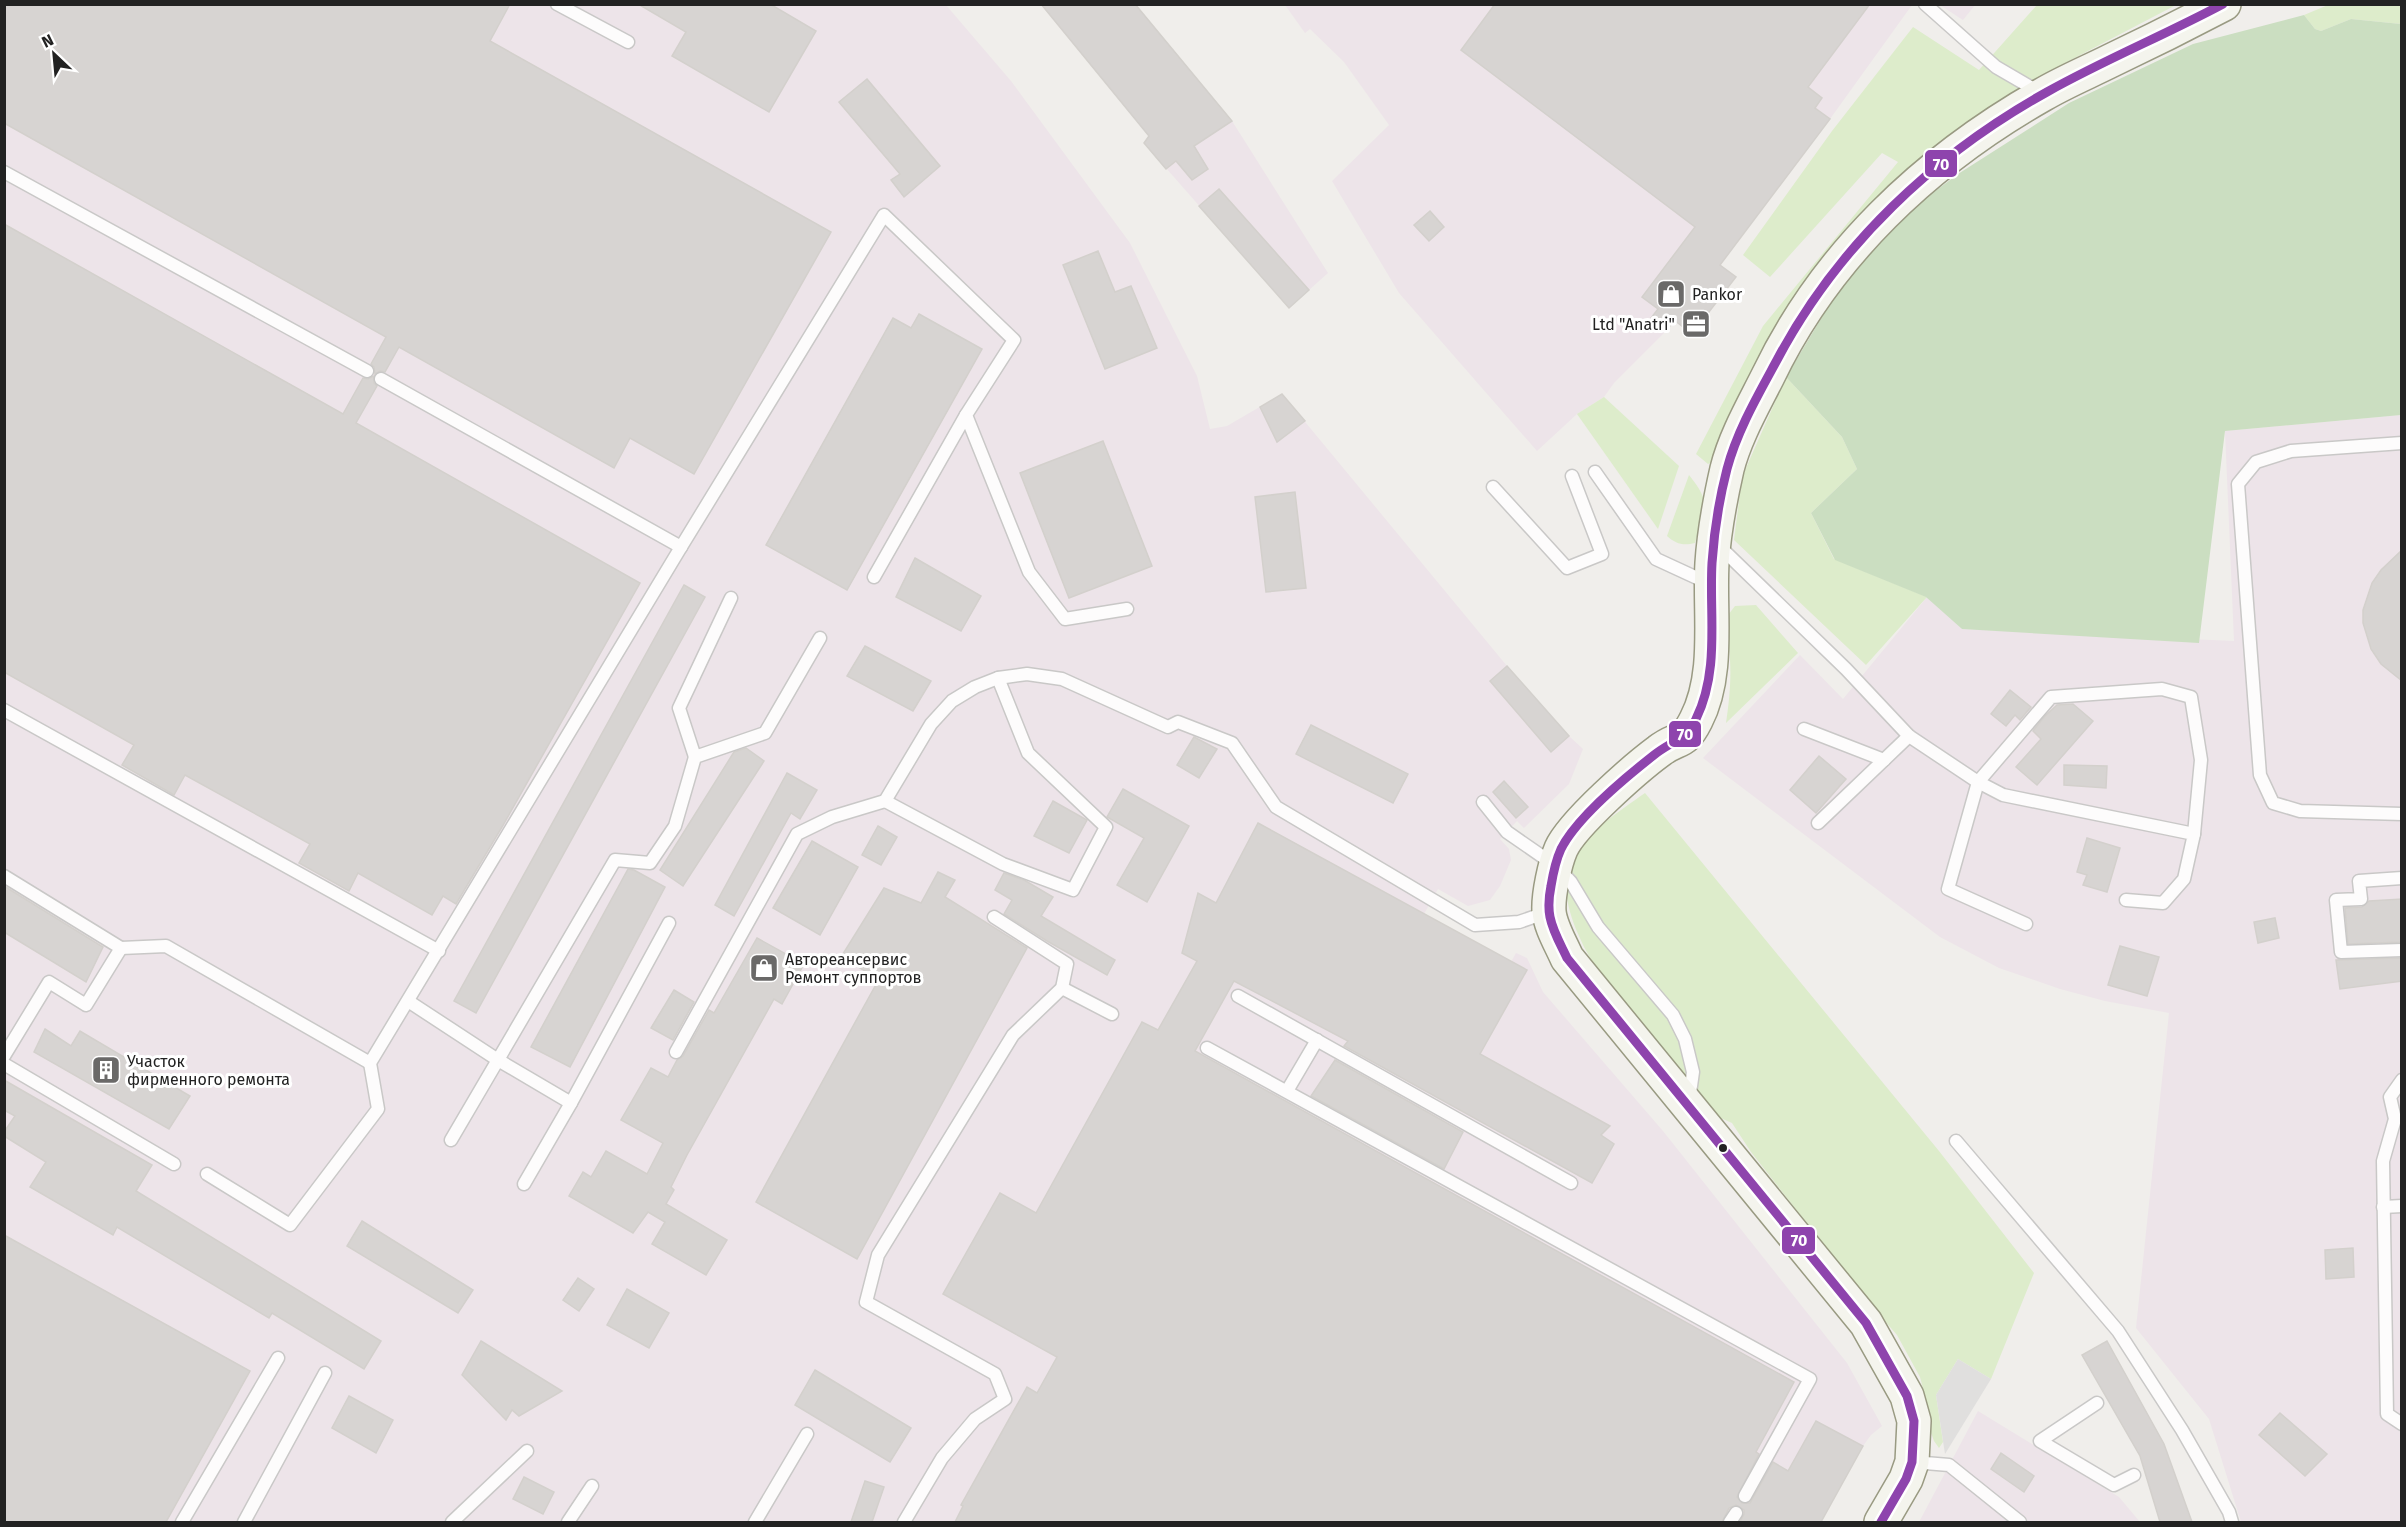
<svg xmlns="http://www.w3.org/2000/svg" width="2406" height="1527" font-family="'Fira Sans',sans-serif">
<style>
.industrial{fill:#ede4e9}
.grass{fill:#ddeccb}
.forest{fill:#cbdec1}
.parking{fill:#e0dfde}
.building{fill:#d7d4d2;stroke:#d3d0cc;stroke-width:1.5}
.lines{fill:none;stroke-linecap:round;stroke-linejoin:round}
.lane-casing{stroke:#c9c8c7;stroke-width:15}
.secondary-casing{stroke:#999a82;stroke-width:36}
.lane{stroke:#fdfcfc;stroke-width:12}
.secondary{stroke:#f4f4ed;stroke-width:33}
.bus-1-casing{stroke:#fff;stroke-width:14}
.bus-1{stroke:#8e44ad;stroke-width:9}
.bus-dot{fill:#222;stroke:#fff;stroke-width:2}
.labels{text-anchor:middle;dominant-baseline:central;stroke-width:6;stroke-linejoin:round;paint-order:stroke}
.poi-label{font-size:16px;fill:#222;stroke:#fff;text-anchor:start}
.line-badge{stroke:#fff;stroke-width:2}
.badge-label{font-size:16px;text-anchor:middle;font-weight:bold;fill:#fff}
</style>
<rect width="100%" height="100%" fill="#f0eeeb"/>
<g class="industrial">
<path d="M 5,5 L 946,5 L 1011,81 L 1130,243 L 1197,376 L 1210,429 L 1227,426 L 1282,394 L 1507,666 L 1569,736 L 1583,749 L 1569,784 L 1524,828 L 1517,821 L 1500,839 L 1509,849 L 1511,860 L 1500,886 L 1490,900 L 1468,906 L 1438,889 L 1424,914 L 1511,962 L 1516,953 L 1527,958 L 1543,992 L 1663,1131 L 1847,1363 L 1882,1426 L 1871,1435 L 1863,1446 L 1821,1522 L 5,1522 Z"/>
<path d="M 1041,5 L 1135,5 L 1232,121 L 1328,273 L 1289,308 L 1144,143 L 1149,136 Z"/>
<path d="M 1285,5 L 1912,5 L 1830,119 L 1667,330 L 1614,383 L 1604,397 L 1577,414 L 1537,451 L 1399,293 L 1332,181 L 1389,125 L 1344,62 L 1310,29 L 1305,33 Z"/>
<path d="M 1940,5 L 1975,5 L 1963,20 Z"/>
<path d="M 2401,415 L 2401,1522 L 2241,1522 L 2209,1419 L 2136,1328 L 2169,1013 L 2105,1001 L 2060,989 L 1999,968 L 1940,937 L 1703,758 L 1800,655 L 1843,699 L 1927,597 L 1962,629 L 2234,641 L 2225,431 Z"/>
<path d="M 1978,1411 L 2119,1497 L 2140,1522 L 1919,1522 Z"/>
</g>
<g class="grass">
<path d="M 2037,5 L 2176,5 L 2040,76 L 1912,169 L 1720,459 L 1708,464 L 1696,454 L 1763,326 L 1898,162 L 1882,153 L 1770,277 L 1743,255 L 1832,131 L 1913,27 L 1979,70 Z"/>
<path d="M 2328,5 L 2401,5 L 2401,24 L 2351,19 L 2321,31 L 2315,29 L 2304,15 Z"/>
<path d="M 1786,377 L 1842,437 L 1857,469 L 1811,513 L 1834,559 L 1927,597 L 1866,665 L 1734,540 L 1742,477 Z"/>
<path d="M 1604,397 L 1679,466 L 1658,529 L 1577,414 Z"/>
<path d="M 1689,475 C 1713,505 1705,508 1695,543 C 1683,546 1676,544 1667,536 Z"/>
<path d="M 1756,605 L 1798,653 L 1726,723 C 1732,683 1732,658 1725,619 L 1735,606 Z"/>
<path d="M 1645,793 L 1939,1151 L 2034,1273 L 1991,1379 L 1958,1359 L 1936,1395 L 1943,1442 L 1939,1448 L 1934,1441 L 1928,1425 L 1927,1404 L 1920,1377 L 1897,1335 L 1869,1303 L 1751,1152 L 1732,1123 L 1709,1113 C 1682,1078 1655,1043 1627,1008 C 1610,985 1590,963 1579,936 C 1569,914 1560,884 1572,861 C 1588,831 1618,812 1645,793 Z"/>
</g>
<path class="forest" d="M 2304,15 L 2315,29 L 2321,31 L 2351,19 L 2401,24 L 2401,415 L 2225,431 L 2199,643 L 1962,629 L 1926,597 L 1835,560 L 1811,513 L 1857,469 L 1842,437 L 1786,377 L 1828,307 L 1871,249 L 1914,207 L 1958,174 L 2069,103 L 2193,44 Z"/>
<path class="parking" d="M 1958,1359 L 1991,1379 L 1945,1454 L 1936,1395 Z"/>
<g class="building">
<path d="M 4,4 L 510,4 L 490,41 L 831,232 L 694,474 L 630,438 L 614,468 L 399,347 L 385,372 L 380,371 L 375,374 L 374,367 L 371,364 L 386,337 L 4,123 Z"/>
<path d="M 638,4 L 770,4 L 816,31 L 769,112 L 672,56 L 686,32 Z"/>
<path d="M 1041,4 L 1135,4 L 1232,121 L 1194,146 L 1208,169 L 1192,180 L 1176,161 L 1166,169 L 1144,143 L 1149,136 Z"/>
<path d="M 1495,4 L 1870,4 L 1808,87 L 1822,98 L 1815,108 L 1830,119 L 1720,265 L 1736,277 L 1692,334 L 1674,320 L 1667,330 L 1651,318 L 1658,309 L 1642,297 L 1695,227 L 1461,50 Z"/>
<path d="M 867,79 L 940,166 L 904,197 L 891,180 L 900,174 L 839,102 Z"/>
<path d="M 1219,189 L 1309,290 L 1289,308 L 1199,206 Z"/>
<path d="M 1430,211 L 1444,227 L 1429,241 L 1414,225 Z"/>
<path d="M 4,224 L 343,414 L 363,378 L 368,379 L 374,376 L 374,383 L 377,386 L 356,423 L 640,583 L 502,827 L 456,904 L 443,896 L 432,915 L 358,873 L 349,891 L 299,863 L 310,844 L 185,775 L 174,795 L 122,765 L 134,745 L 4,672 Z"/>
<path d="M 1098,251 L 1115,292 L 1131,286 L 1157,348 L 1105,369 L 1063,265 Z"/>
<path d="M 919,314 L 982,349 L 847,590 L 766,545 L 893,318 L 911,328 Z"/>
<path d="M 1282,394 L 1305,421 L 1277,442 L 1260,407 Z"/>
<path d="M 1103,441 L 1152,566 L 1069,598 L 1020,473 Z"/>
<path d="M 1295,492 L 1306,588 L 1266,592 L 1255,497 Z"/>
<path d="M 2402,550 L 2402,681 L 2381,664 L 2371,649 L 2363,623 L 2363,610 L 2372,583 L 2381,570 Z"/>
<path d="M 915,558 L 981,596 L 961,631 L 896,597 Z"/>
<path d="M 684,585 L 705,597 L 476,1013 L 454,1001 Z"/>
<path d="M 865,646 L 931,681 L 913,711 L 847,676 Z"/>
<path d="M 1507,666 L 1569,736 L 1551,752 L 1490,681 Z"/>
<path d="M 2010,690 L 2031,707 L 2020,720 L 2015,715 L 2006,726 L 1991,714 Z"/>
<path d="M 2073,704 L 2093,721 L 2037,785 L 2016,767 L 2041,739 L 2033,731 L 2044,717 L 2057,705 Z"/>
<path d="M 1311,725 L 1408,774 L 1393,803 L 1296,754 Z"/>
<path d="M 1194,737 L 1217,749 L 1199,778 L 1177,765 Z"/>
<path d="M 746,748 L 764,761 L 683,886 L 660,870 L 734,752 Z"/>
<path d="M 1819,756 L 1846,779 L 1816,813 L 1790,790 Z"/>
<path d="M 2064,765 L 2107,766 L 2106,788 L 2064,785 Z"/>
<path d="M 787,773 L 817,790 L 800,819 L 791,813 L 734,916 L 715,905 Z"/>
<path d="M 1504,781 L 1528,807 L 1516,818 L 1493,792 Z"/>
<path d="M 1123,789 L 1189,826 L 1147,902 L 1117,885 L 1144,838 L 1107,817 Z"/>
<path d="M 1053,801 L 1087,820 L 1069,853 L 1034,836 Z"/>
<path d="M 1258,823 L 1527,970 L 1480,1054 L 1610,1126 L 1601,1135 L 1614,1144 L 1592,1183 L 1344,1046 L 1348,1041 L 1234,981 L 1195,1051 L 1794,1382 L 1756,1452 L 1759,1454 L 1737,1497 L 1742,1503 L 1750,1503 L 1773,1462 L 1788,1471 L 1816,1421 L 1863,1446 L 1821,1522 L 1740,1522 L 1744,1514 L 1744,1510 L 1736,1505 L 1729,1508 L 1722,1522 L 955,1522 L 963,1506 L 961,1505 L 1027,1387 L 1037,1393 L 1057,1357 L 943,1294 L 1000,1193 L 1036,1213 L 1142,1022 L 1158,1030 L 1197,961 L 1182,953 L 1198,893 L 1216,903 Z"/>
<path d="M 878,826 L 897,837 L 881,865 L 862,855 Z"/>
<path d="M 2087,838 L 2120,848 L 2107,892 L 2083,885 L 2087,875 L 2077,872 Z"/>
<path d="M 812,841 L 858,867 L 820,935 L 773,908 Z"/>
<path d="M 628,869 L 634,870 L 665,887 L 570,1067 L 531,1047 Z"/>
<path d="M 938,872 L 955,880 L 945,897 L 1027,948 L 857,1259 L 756,1202 L 879,979 L 841,957 L 884,888 L 921,903 Z"/>
<path d="M 1004,873 L 1024,880 L 1053,897 L 1041,916 L 1115,960 L 1107,975 L 1047,941 L 1004,914 L 1012,900 L 995,890 Z"/>
<path d="M 4,886 L 103,947 L 86,982 L 4,932 Z"/>
<path d="M 2402,899 L 2402,942 L 2348,944 L 2345,908 L 2362,907 L 2369,901 Z"/>
<path d="M 2275,918 L 2279,938 L 2258,943 L 2254,922 Z"/>
<path d="M 757,938 L 804,964 L 782,1004 L 774,999 L 687,1155 L 671,1187 L 674,1190 L 666,1204 L 727,1240 L 706,1275 L 652,1244 L 665,1222 L 648,1212 L 633,1233 L 569,1196 L 583,1172 L 591,1177 L 606,1151 L 647,1174 L 663,1143 L 621,1120 L 651,1068 L 668,1077 L 677,1060 L 683,1056 L 709,1010 L 714,1013 Z"/>
<path d="M 2120,946 L 2159,957 L 2147,996 L 2108,985 Z"/>
<path d="M 2402,958 L 2402,981 L 2340,989 L 2336,960 Z"/>
<path d="M 674,990 L 694,1002 L 673,1040 L 651,1028 Z"/>
<path d="M 45,1029 L 71,1046 L 80,1031 L 190,1096 L 169,1129 L 34,1052 Z"/>
<path d="M 1335,1060 L 1463,1132 L 1444,1169 L 1311,1096 Z"/>
<path d="M 4,1080 L 152,1165 L 136,1191 L 381,1341 L 364,1369 L 272,1313 L 269,1318 L 117,1227 L 113,1235 L 30,1187 L 46,1162 L 4,1136 L 4,1132 L 15,1116 L 4,1110 Z"/>
<path d="M 362,1221 L 473,1290 L 458,1313 L 347,1246 Z"/>
<path d="M 4,1235 L 250,1371 L 166,1522 L 4,1522 Z"/>
<path d="M 2353,1248 L 2354,1277 L 2326,1279 L 2325,1250 Z"/>
<path d="M 578,1278 L 594,1289 L 579,1311 L 563,1300 Z"/>
<path d="M 627,1289 L 669,1313 L 649,1348 L 607,1325 Z"/>
<path d="M 481,1341 L 562,1391 L 519,1416 L 512,1410 L 506,1420 L 462,1375 Z"/>
<path d="M 2107,1341 L 2164,1444 L 2192,1522 L 2160,1522 L 2140,1456 L 2082,1355 Z"/>
<path d="M 815,1370 L 911,1428 L 890,1462 L 795,1405 Z"/>
<path d="M 349,1396 L 393,1420 L 376,1453 L 332,1428 Z"/>
<path d="M 2280,1413 L 2327,1454 L 2305,1476 L 2259,1435 Z"/>
<path d="M 2001,1453 L 2034,1476 L 2024,1492 L 1991,1469 Z"/>
<path d="M 524,1477 L 554,1492 L 543,1514 L 513,1499 Z"/>
<path d="M 865,1481 L 884,1487 L 872,1522 L 851,1522 Z"/>
</g>
<g class="lines">
<g class="lane-casing">
<g id="lane">
<path d="M 557,4 L 628,42"/>
<path d="M 1925,4 L 1996,67 L 2039,92"/>
<path d="M 4,172 L 367,371"/>
<path d="M 381,379 L 681,547"/>
<path d="M 2402,443 L 2291,451 L 2256,462 L 2238,484 L 2260,775 L 2273,803 L 2300,811 L 2402,814"/>
<path d="M 1595,472 L 1656,559 L 1708,583"/>
<path d="M 1493,487 L 1567,568 L 1602,554 L 1572,476"/>
<path d="M 1717,544 L 1846,669 L 1909,736 L 1978,782 L 2003,795 L 2194,834 L 2184,879 L 2163,903 L 2126,900"/>
<path d="M 874,577 L 966,415"/>
<path d="M 4,710 L 439,951"/>
<path d="M 1804,729 L 1884,760"/>
<path d="M 695,757 L 679,708 L 731,598"/>
<path d="M 885,801 L 1003,864 L 1073,890 L 1106,827 L 1028,753 L 998,678"/>
<path d="M 1483,802 L 1507,832 L 1556,866 L 1571,882 L 1598,927 L 1673,1015 L 1685,1039 L 1693,1072 L 1689,1100"/>
<path d="M 1818,823 L 1909,736"/>
<path d="M 4,876 L 121,948 L 86,1005 L 49,982 L 4,1056"/>
<path d="M 2402,878 L 2359,881 L 2361,899 L 2336,900 L 2341,952 L 2402,950"/>
<path d="M 2026,924 L 1948,889 L 1978,782 L 2051,697 L 2162,689 L 2191,697 L 2201,760 L 2194,834"/>
<path d="M 121,948 L 166,946 L 370,1063"/>
<path d="M 1062,988 L 1112,1014"/>
<path d="M 1238,996 L 1571,1183"/>
<path d="M 408,1001 L 498,1060 L 571,1103 L 669,923"/>
<path d="M 1207,1048 L 1810,1379 L 1745,1496"/>
<path d="M 676,1052 L 797,834 L 832,817 L 885,801 L 931,724 L 952,701 L 975,687 L 998,678 L 1027,674 L 1062,679 L 1168,727 L 1178,722 L 1232,743 L 1276,807 L 1475,925 L 1519,922 L 1548,912"/>
<path d="M 4,1064 L 174,1164"/>
<path d="M 2402,1080 L 2390,1097 L 2395,1119 L 2383,1161 L 2387,1414 L 2402,1424"/>
<path d="M 1287,1091 L 1317,1040"/>
<path d="M 451,1140 L 615,860 L 650,863 L 675,826 L 695,757 L 765,733 L 820,638"/>
<path d="M 1956,1141 L 2118,1331 L 2182,1430 L 2229,1512 L 2232,1522"/>
<path d="M 207,1174 L 290,1225 L 378,1109 L 370,1063 L 681,547 L 884,215 L 1014,340 L 966,415 L 1029,572 L 1065,619 L 1127,609"/>
<path d="M 524,1184 L 571,1103"/>
<path d="M 2383,1207 L 2402,1206"/>
<path d="M 2097,1403 L 2040,1441 L 2114,1485 L 2134,1475"/>
<path d="M 1913,1462 L 1949,1465 L 2020,1522"/>
<path d="M 182,1522 L 278,1358"/>
<path d="M 244,1522 L 325,1373"/>
<path d="M 452,1522 L 527,1451"/>
<path d="M 568,1522 L 592,1486"/>
<path d="M 755,1522 L 807,1434"/>
<path d="M 904,1522 L 942,1458 L 975,1419 L 1005,1399 L 995,1374 L 866,1302 L 878,1255 L 1013,1035 L 1062,988 L 1067,964 L 994,917"/>
<path d="M 1730,1522 L 1736,1513"/>
</g>
</g>
<g class="secondary-casing">
<path id="secondary" d="M 1881,1522 L 1906,1479 L 1912,1462 L 1914,1421 L 1907,1396 L 1866,1323 L 1567,958 C 1561,944 1550,926 1549,911 C 1548,895 1555,863 1561,849 C 1572,824 1636,768 1659,751 C 1678,736 1683,746 1696,720 C 1720,674 1709,613 1712,563 C 1714,532 1720,500 1727,469 C 1735,437 1753,406 1768,376 C 1826,255 1926,161 2042,95 C 2064,82 2088,72 2110,61 C 2148,43 2186,24 2224,4"/>
</g>
<use href="#lane" class="lane"/>
<use href="#secondary" class="secondary"/>
<g class="bus-1-casing">
<path id="bus-1" d="M 1881,1522 L 1906,1479 L 1912,1462 L 1914,1421 L 1907,1396 L 1866,1323 L 1567,958 C 1561,945 1553,932 1550,917 C 1548,907 1549,896 1551,886 C 1553,874 1556,860 1561,849 C 1577,817 1626,777 1654,755 C 1670,742 1687,739 1696,719 C 1720,670 1709,615 1712,563 C 1714,532 1719,500 1727,469 C 1737,431 1758,395 1777,360 C 1838,245 1934,155 2047,92 C 2104,60 2165,35 2223,4"/>
</g>
<use href="#bus-1" class="bus-1"/>
</g>
<defs>
<g id="shop-square" transform="scale(1.5)"><rect x="-9" y="-9" width="18" height="18" rx="4" fill="#6a6968" stroke="#fff"/><path d="M-5-2.5h2.3a2.7 3.5 0 0 1 5.4 0H5L5.5 6h-11ZM-1.5-2.5h3a1.5 2.3 0 0 0-3 0Z" fill="#fff"/></g>
<g id="office-square" transform="scale(1.5)"><rect x="-9" y="-9" width="18" height="18" rx="4" fill="#6a6968" stroke="#fff"/><path d="M-6-3h4V-5.5h4V-3h4V5H-6ZM-1-4.5V-3h2v-1.5ZM-6 0V1H6V0Z" fill="#fff"/></g>
<g id="building-square" transform="scale(1.5)"><rect x="-9" y="-9" width="18" height="18" rx="4" fill="#6a6968" stroke="#fff"/><path d="M-4-6H4V6H1V3H-1V6H-4ZM-2.5-4.3h1.7v1.8h-1.7ZM.8-4.3h1.7v1.8H.8ZM-2.5-1h1.7V.8h-1.7ZM.8-1h1.7V.8H.8Z" fill="#fff"/></g>
</defs>
<g fill-rule="evenodd">
<use href="#shop-square" x="1671" y="294"/>
<use href="#office-square" x="1696" y="324"/>
<use href="#shop-square" x="764" y="968"/>
<use href="#building-square" x="106" y="1070"/>
</g>
<circle class="bus-dot" cx="1723" cy="1148" r="5"/>
<g class="labels">
<g class="poi-label">
<text x="1692" y="294">Pankor</text>
<text x="1675" y="324" text-anchor="end">Ltd "Anatri"</text>
<text x="785" y="959">Автореансервис<tspan x="785" dy="18">Ремонт суппортов</tspan></text>
<text x="127" y="1061">Участок<tspan x="127" dy="18">фирменного ремонта</tspan></text>
</g>
</g>
<g class="line-badge">
<rect x="1924" y="149" width="34" height="29" rx="6" fill="#8e44ad"/>
<rect x="1668" y="720" width="34" height="28" rx="6" fill="#8e44ad"/>
<rect x="1781" y="1226" width="35" height="29" rx="6" fill="#8e44ad"/>
</g>
<g class="badge-label">
<text x="1941" y="170">70</text>
<text x="1685" y="740">70</text>
<text x="1799" y="1246">70</text>
</g>
<rect width="2406" height="1527" fill="none" stroke="#222222" stroke-width="12"/>
<g transform="translate(54 54) rotate(334)" stroke="#ffffff" stroke-width="4.5" paint-order="stroke">
<path d="M0-4.5L10 22L0 15L-10 22Z" fill="#222222"/>
<text y="-9" font-size="16" font-weight="bold" text-anchor="middle" fill="#222222">N</text>
</g>
</svg>
